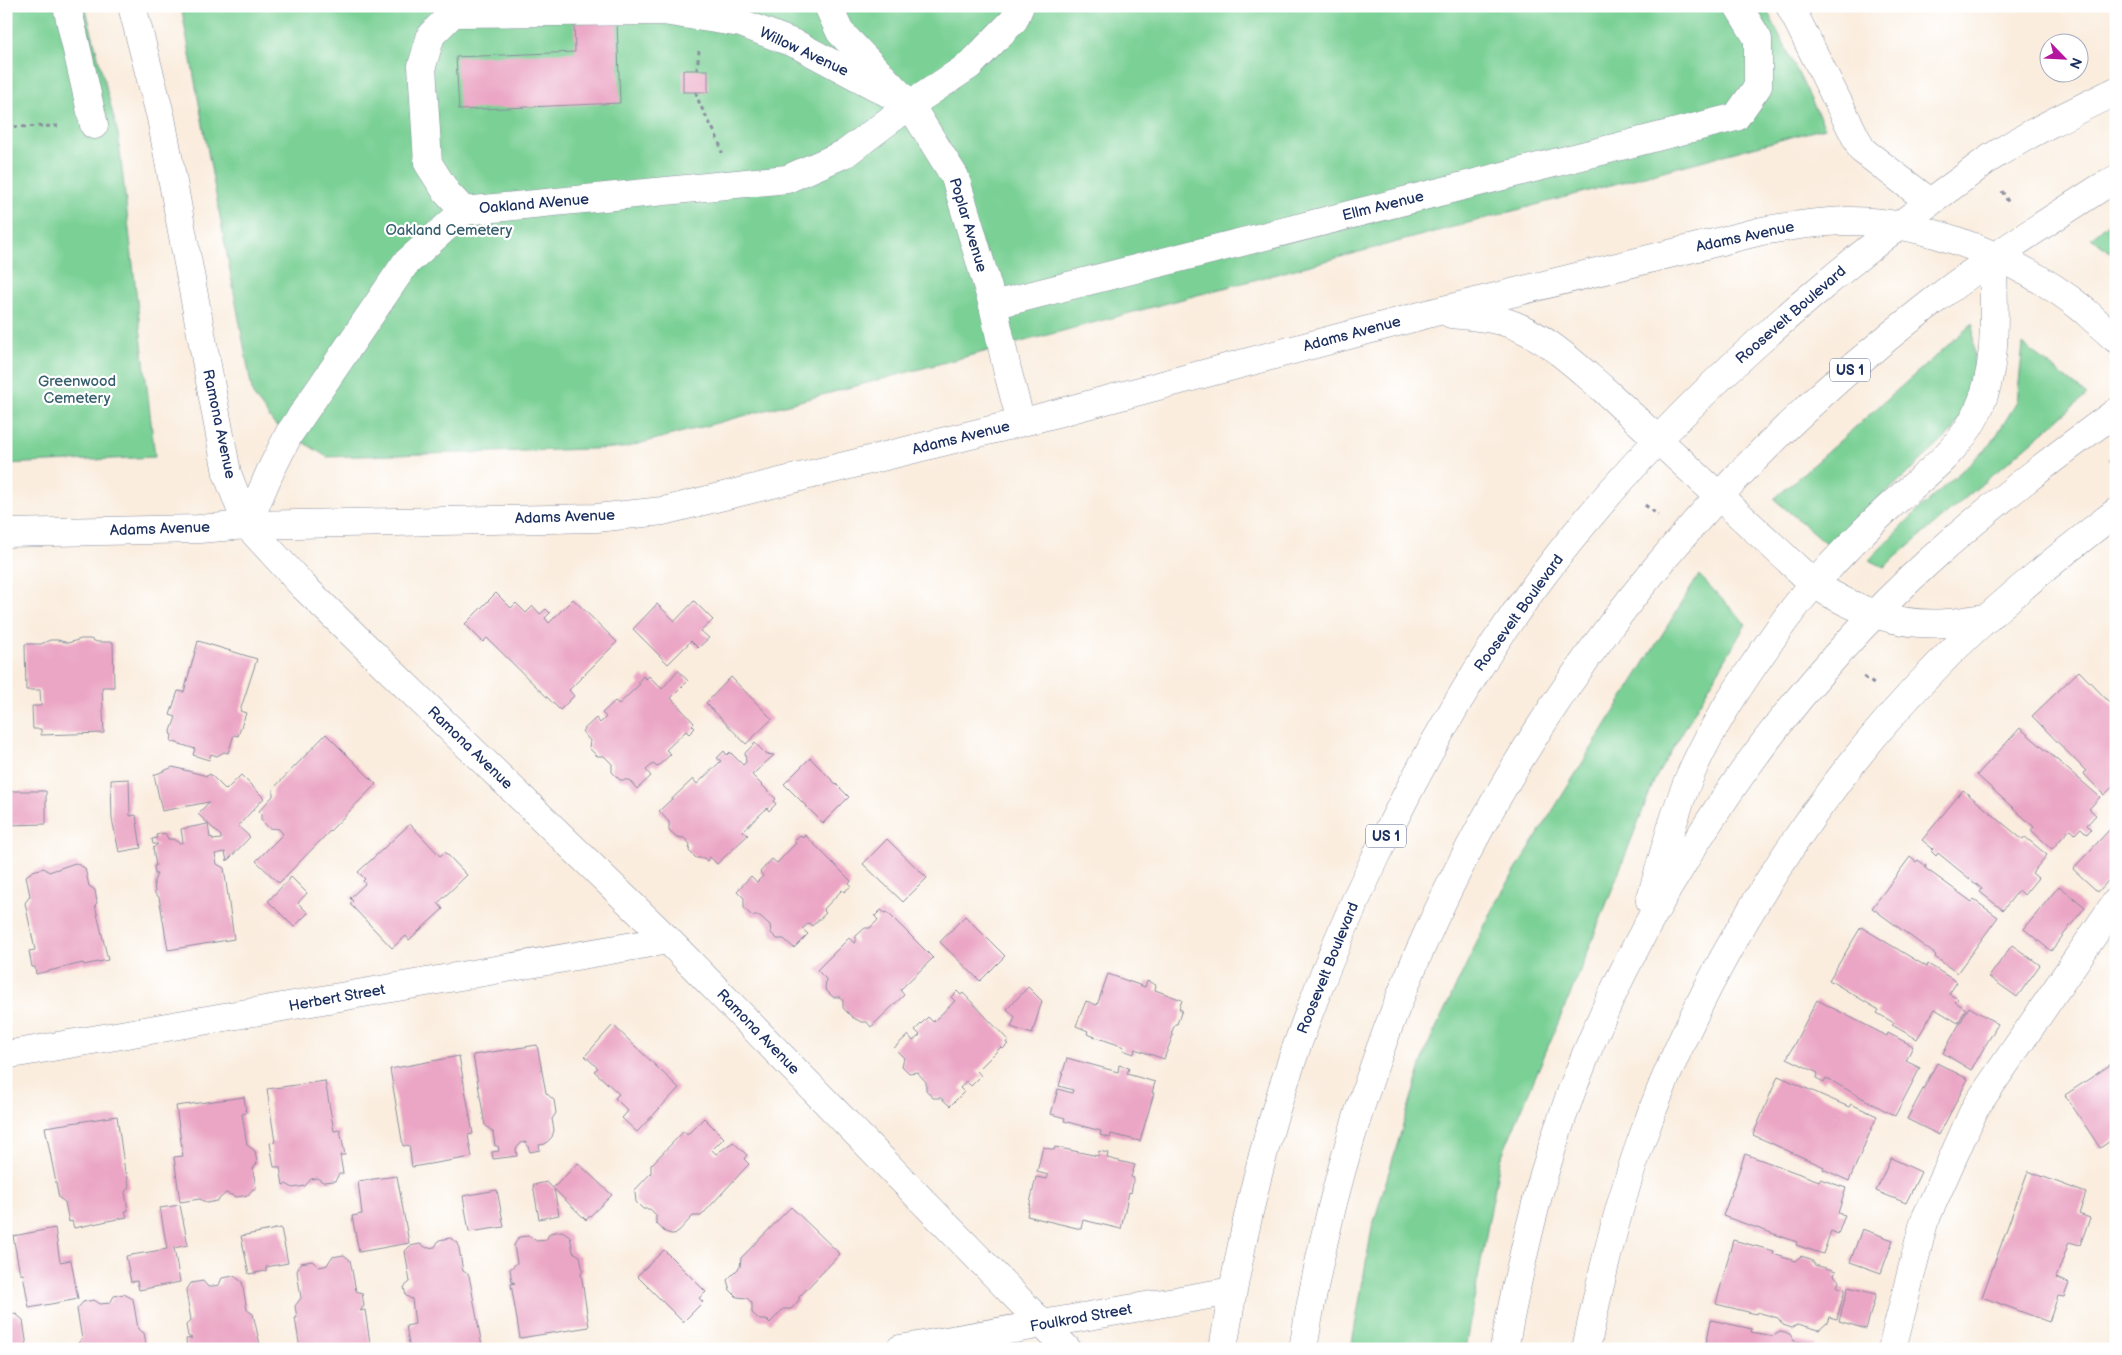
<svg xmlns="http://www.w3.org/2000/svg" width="2122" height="1355" font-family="'Balsamiq Sans',sans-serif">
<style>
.green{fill:#7ad095;stroke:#4a807a}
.building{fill:#eba6c5}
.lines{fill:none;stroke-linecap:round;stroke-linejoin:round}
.minor-casing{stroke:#8a8e9e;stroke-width:29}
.major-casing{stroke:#8a8e9e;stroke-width:29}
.highway-casing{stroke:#8a8e9e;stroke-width:29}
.path{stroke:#8a8e9e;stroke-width:3;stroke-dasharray:4 4;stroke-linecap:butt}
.minor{stroke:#fff;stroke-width:28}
.major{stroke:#fff;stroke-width:28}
.highway{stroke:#fff;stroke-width:28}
.labels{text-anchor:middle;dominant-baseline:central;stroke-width:4.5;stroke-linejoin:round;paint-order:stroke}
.shield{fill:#fff;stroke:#5f6d8e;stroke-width:1}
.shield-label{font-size:14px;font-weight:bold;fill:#1b2f5e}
.street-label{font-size:15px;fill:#1b2f5e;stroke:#fff}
.park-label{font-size:15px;fill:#385f6e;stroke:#fff}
</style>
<rect width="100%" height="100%" fill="#fff"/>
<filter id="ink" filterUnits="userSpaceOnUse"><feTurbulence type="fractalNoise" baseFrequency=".02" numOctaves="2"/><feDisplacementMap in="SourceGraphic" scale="10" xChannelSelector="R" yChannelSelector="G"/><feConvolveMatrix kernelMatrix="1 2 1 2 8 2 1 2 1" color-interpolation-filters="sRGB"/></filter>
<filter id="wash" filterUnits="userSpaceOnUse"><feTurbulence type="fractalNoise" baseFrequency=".0096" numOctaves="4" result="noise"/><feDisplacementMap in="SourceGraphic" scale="20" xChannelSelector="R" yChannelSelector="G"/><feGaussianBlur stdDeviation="1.12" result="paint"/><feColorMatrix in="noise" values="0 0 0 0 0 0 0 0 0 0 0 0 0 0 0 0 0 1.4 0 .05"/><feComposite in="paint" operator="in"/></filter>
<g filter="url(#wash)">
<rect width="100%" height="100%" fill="#faedde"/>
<g class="green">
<path d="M 6,6 L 85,6 L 118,134 L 155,457 L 6,464 Z"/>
<path d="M 181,6 L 1765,6 L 1825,128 L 623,448 L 327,457 L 274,424 L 253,395 Z"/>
<path d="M 2116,217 L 2116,256 L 2091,238 Z"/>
<path d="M 1973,323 L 1975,384 L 1953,431 L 1829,546 L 1774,499 Z"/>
<path d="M 2023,344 L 2087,395 L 1884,567 L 1869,560 L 1915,513 L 1991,444 L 2017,402 Z"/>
<path d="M 1699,575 L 1746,624 L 1655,779 L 1583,964 L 1500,1160 L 1465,1349 L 1351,1349 L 1372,1228 L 1426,1049 L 1496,902 Z"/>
</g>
<g id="blocks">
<g class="building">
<path d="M 617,21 L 620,103 L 459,110 L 456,57 L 575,52 L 574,23 Z"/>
<rect x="683" y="70" width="25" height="22"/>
<path d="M 496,593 L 511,608 L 516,603 L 526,613 L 533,606 L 540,614 L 546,609 L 550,613 L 545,618 L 549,623 L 573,599 L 617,642 L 569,690 L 574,696 L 560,710 L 487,638 L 483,642 L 465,624 Z"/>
<path d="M 694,601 L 713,620 L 701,631 L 709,638 L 698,648 L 691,641 L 668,664 L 633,629 L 657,604 L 675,621 Z"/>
<path d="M 81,639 L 90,639 L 97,642 L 113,642 L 114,687 L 102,687 L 104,733 L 41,735 L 41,729 L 33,729 L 32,706 L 41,706 L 40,690 L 26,690 L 25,644 L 41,644 L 50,640 L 58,640 L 68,643 Z"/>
<path d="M 198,641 L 257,659 L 240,711 L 246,713 L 238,736 L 234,735 L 228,753 L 224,752 L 217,756 L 211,754 L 209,760 L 193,755 L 195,749 L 171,741 L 172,735 L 170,734 L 176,717 L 170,715 L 178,691 L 184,692 Z"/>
<path d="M 678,670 L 688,681 L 671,698 L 694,723 L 692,725 L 695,728 L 689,734 L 686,731 L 666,750 L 671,754 L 657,767 L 653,764 L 646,770 L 651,776 L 637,789 L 629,780 L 620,780 L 612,772 L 612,764 L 604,756 L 597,756 L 589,748 L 590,741 L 582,731 L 596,718 L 600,723 L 606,717 L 602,713 L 615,701 L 619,704 L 640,684 L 638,682 L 643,676 L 646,679 L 649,676 L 662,689 Z"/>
<path d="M 2079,671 L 2116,709 L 2116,784 L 2104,795 L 2083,773 L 2086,771 L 2032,716 Z"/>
<path d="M 731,677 L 772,719 L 746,744 L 706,703 Z"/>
<path d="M 2020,728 L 2100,797 L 2089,809 L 2096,815 L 2087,825 L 2091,829 L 2087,834 L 2081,828 L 2075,834 L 2070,829 L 2052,849 L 2031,830 L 2034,827 L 1977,775 Z"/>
<path d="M 326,734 L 376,784 L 279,883 L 256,861 L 283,834 L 279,829 L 269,828 L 261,820 L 261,813 L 259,811 L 273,796 L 273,789 Z"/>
<path d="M 755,743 L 766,754 L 774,755 L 752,775 L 776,799 L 774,801 L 776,804 L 769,811 L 767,808 L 743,831 L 748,835 L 717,864 L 710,857 L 707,861 L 704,858 L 696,858 L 689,851 L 690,844 L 684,838 L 677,837 L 669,830 L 669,822 L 659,811 L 693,779 L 697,784 L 721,761 L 717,758 L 724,751 L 727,755 L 730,752 L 743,765 L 746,762 L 745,753 Z"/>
<path d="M 810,758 L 849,797 L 823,823 L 784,784 Z"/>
<path d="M 173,767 L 207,776 L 210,774 L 226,790 L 241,775 L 264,798 L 238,826 L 250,837 L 227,861 L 225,852 L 215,854 L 217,864 L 224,868 L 234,939 L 168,950 L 159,897 L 155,894 L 154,881 L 157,874 L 155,874 L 154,866 L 156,866 L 153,848 L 158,844 L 153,844 L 152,839 L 157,838 L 156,835 L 165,833 L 168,839 L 173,839 L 179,843 L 183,842 L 181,829 L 208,824 L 210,838 L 212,837 L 213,840 L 221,839 L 221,836 L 198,814 L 209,802 L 162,811 L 154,775 Z"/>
<path d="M 129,779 L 130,816 L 136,815 L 141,848 L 119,852 L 112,819 L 111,780 Z"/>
<path d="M 1963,790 L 2023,840 L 2025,837 L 2047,855 L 2032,873 L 2038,878 L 2024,895 L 2019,890 L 2003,910 L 1980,892 L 1982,889 L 1938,853 L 1936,856 L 1931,851 L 1933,849 L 1922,840 Z"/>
<path d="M 6,791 L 46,791 L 46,824 L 6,825 Z"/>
<path d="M 410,824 L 440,856 L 445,852 L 467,875 L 438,903 L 443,909 L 409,940 L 406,936 L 392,948 L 350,904 L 353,901 L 350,898 L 365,884 L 363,881 L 365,879 L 358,872 Z"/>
<path d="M 2110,829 L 2116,835 L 2116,872 L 2098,892 L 2073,869 Z"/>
<path d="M 800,835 L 803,838 L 805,835 L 851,881 L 849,884 L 851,886 L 844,892 L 842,890 L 823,910 L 826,913 L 812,926 L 809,923 L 802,929 L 808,934 L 794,948 L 784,939 L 777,939 L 771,933 L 770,925 L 760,916 L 752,916 L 744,908 L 744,898 L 737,891 L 751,876 L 757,882 L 763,876 L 760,872 L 772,859 L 777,863 L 796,843 L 794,841 Z"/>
<path d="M 887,839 L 927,878 L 903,902 L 863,864 Z"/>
<path d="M 1910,857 L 1916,862 L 1918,860 L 1926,866 L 1925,868 L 1972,902 L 1974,900 L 1998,917 L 1957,973 L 1935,957 L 1936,955 L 1872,908 Z"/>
<path d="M 75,863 L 85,868 L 89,886 L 95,890 L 97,903 L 95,905 L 108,960 L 84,965 L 83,963 L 36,974 L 35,967 L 32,967 L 29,951 L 35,950 L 25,903 L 30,896 L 26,876 L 33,871 L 44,868 L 49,872 Z"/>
<path d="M 291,877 L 307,893 L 298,903 L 308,913 L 294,927 L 268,901 Z"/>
<path d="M 2059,886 L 2085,907 L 2051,951 L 2024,929 Z"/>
<path d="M 881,910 L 885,913 L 887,912 L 933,958 L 900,990 L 904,995 L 871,1027 L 867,1022 L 861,1022 L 852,1017 L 843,1008 L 843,1001 L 840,997 L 833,997 L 825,989 L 826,979 L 817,970 L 849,938 L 854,943 L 856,942 L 856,936 L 865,928 L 870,928 L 878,920 L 875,916 Z"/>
<path d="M 965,916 L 1005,956 L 980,981 L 940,942 Z"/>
<path d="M 1861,927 L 1927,967 L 1928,964 L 1957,982 L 1949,994 L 1958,999 L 1955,1002 L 1966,1009 L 1958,1023 L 1935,1009 L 1917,1039 L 1892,1025 L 1894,1023 L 1877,1013 L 1879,1010 L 1829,980 Z"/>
<path d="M 2012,945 L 2040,965 L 2017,997 L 1989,977 Z"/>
<path d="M 1108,974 L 1145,987 L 1147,981 L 1156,985 L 1155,990 L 1182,1000 L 1179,1009 L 1182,1010 L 1177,1024 L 1175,1024 L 1171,1034 L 1173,1035 L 1164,1059 L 1135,1049 L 1134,1054 L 1123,1050 L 1124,1047 L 1087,1034 L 1088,1031 L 1076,1026 L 1086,1001 L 1097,1005 Z"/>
<path d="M 1028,987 L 1042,1001 L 1032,1034 L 1011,1027 L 1015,1017 L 1007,1009 Z"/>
<path d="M 957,991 L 961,995 L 963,993 L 1008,1040 L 1006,1043 L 1008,1044 L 1003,1049 L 1001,1047 L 977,1071 L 981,1076 L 971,1086 L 966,1081 L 960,1088 L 964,1092 L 950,1106 L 941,1098 L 933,1098 L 926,1090 L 926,1082 L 917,1072 L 909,1073 L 902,1066 L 904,1058 L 894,1048 L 908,1035 L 913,1041 L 920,1035 L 915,1030 L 928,1017 L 933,1022 L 955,1001 L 951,997 Z"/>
<path d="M 1817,1000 L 1887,1036 L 1888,1033 L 1913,1046 L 1906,1061 L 1920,1068 L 1895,1116 L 1826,1078 L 1824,1082 L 1816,1078 L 1818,1073 L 1787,1058 Z"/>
<path d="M 1969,1007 L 1998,1024 L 1971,1070 L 1943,1053 Z"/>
<path d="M 613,1025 L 679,1088 L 637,1132 L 622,1118 L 628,1111 L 615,1098 L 619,1094 L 594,1071 L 598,1068 L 585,1056 Z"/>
<path d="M 537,1045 L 546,1093 L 554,1100 L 556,1113 L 552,1119 L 554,1130 L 552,1137 L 545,1144 L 539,1145 L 540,1150 L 530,1152 L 526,1142 L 521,1143 L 516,1149 L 517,1156 L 493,1159 L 492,1152 L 499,1151 L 498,1146 L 495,1146 L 493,1132 L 485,1125 L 473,1055 Z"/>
<path d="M 459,1056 L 473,1134 L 468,1135 L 472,1157 L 412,1167 L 409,1145 L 403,1146 L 390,1069 Z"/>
<path d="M 1067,1058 L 1118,1072 L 1119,1065 L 1129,1068 L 1127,1074 L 1155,1082 L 1152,1093 L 1154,1093 L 1140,1141 L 1111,1134 L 1110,1138 L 1100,1135 L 1101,1131 L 1064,1121 L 1065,1118 L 1051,1114 L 1058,1089 L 1072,1093 L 1073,1090 L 1059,1086 Z"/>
<path d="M 2116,1061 L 2116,1137 L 2100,1148 L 2065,1095 Z"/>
<path d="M 1937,1063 L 1968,1079 L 1939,1135 L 1907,1119 Z"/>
<path d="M 1778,1076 L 1849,1107 L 1851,1104 L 1877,1116 L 1849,1181 L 1823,1169 L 1824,1167 L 1753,1135 Z"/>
<path d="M 325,1081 L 334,1131 L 340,1130 L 345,1155 L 340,1155 L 343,1174 L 339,1174 L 335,1181 L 323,1182 L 317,1178 L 311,1179 L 305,1186 L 293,1188 L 286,1184 L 283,1185 L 280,1167 L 274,1167 L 270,1143 L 275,1142 L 267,1089 Z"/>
<path d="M 244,1097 L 246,1113 L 242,1114 L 247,1145 L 255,1151 L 257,1163 L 253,1169 L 256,1189 L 253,1189 L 248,1195 L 237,1197 L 226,1193 L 217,1201 L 207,1203 L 200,1199 L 180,1202 L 174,1157 L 183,1156 L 176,1106 Z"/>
<path d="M 117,1116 L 125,1172 L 127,1173 L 129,1187 L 125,1192 L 128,1211 L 125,1211 L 127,1217 L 74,1228 L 72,1221 L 69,1222 L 65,1202 L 59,1198 L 45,1127 Z"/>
<path d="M 704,1118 L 724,1138 L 712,1150 L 716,1154 L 733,1142 L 747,1155 L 744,1159 L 749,1164 L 701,1216 L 693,1216 L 675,1235 L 665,1232 L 656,1223 L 656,1215 L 650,1209 L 643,1209 L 636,1202 L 635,1193 L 634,1191 L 651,1173 L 651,1165 L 684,1131 L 687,1135 Z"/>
<path d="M 1043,1147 L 1054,1150 L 1055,1147 L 1098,1156 L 1099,1151 L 1108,1153 L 1107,1158 L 1135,1165 L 1131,1177 L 1134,1178 L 1131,1193 L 1129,1192 L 1121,1229 L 1083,1220 L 1081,1229 L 1027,1216 L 1036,1177 L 1047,1179 L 1048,1175 L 1037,1172 Z"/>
<path d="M 1745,1154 L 1819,1181 L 1820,1179 L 1846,1188 L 1838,1213 L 1845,1215 L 1838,1234 L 1831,1231 L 1823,1254 L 1796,1245 L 1797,1242 L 1723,1216 Z"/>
<path d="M 1891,1158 L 1921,1172 L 1906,1203 L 1876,1191 Z"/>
<path d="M 578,1163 L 612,1195 L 586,1220 L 554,1189 L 559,1215 L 539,1219 L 533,1185 L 547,1182 L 553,1188 Z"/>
<path d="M 2028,1171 L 2086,1193 L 2079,1214 L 2090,1218 L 2080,1245 L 2069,1242 L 2056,1278 L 2069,1283 L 2064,1297 L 2058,1296 L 2049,1322 L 1982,1297 Z"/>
<path d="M 397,1176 L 409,1243 L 359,1252 L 352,1216 L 362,1214 L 358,1181 Z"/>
<path d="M 497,1190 L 504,1227 L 469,1232 L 463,1196 Z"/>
<path d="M 180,1205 L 188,1245 L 174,1248 L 180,1282 L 139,1290 L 137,1281 L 131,1282 L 126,1256 L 167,1249 L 160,1208 Z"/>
<path d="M 791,1207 L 840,1254 L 799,1297 L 799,1300 L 791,1309 L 783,1309 L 770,1323 L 767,1320 L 760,1320 L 752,1313 L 752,1303 L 747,1298 L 737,1297 L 730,1290 L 727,1280 L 740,1267 L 741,1258 Z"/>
<path d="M 55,1228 L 60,1262 L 71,1260 L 78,1299 L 29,1308 L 23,1274 L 20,1274 L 13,1236 Z"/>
<path d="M 281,1228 L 288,1263 L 266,1267 L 266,1271 L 249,1274 L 241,1236 Z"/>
<path d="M 1862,1229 L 1893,1240 L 1881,1273 L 1850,1262 Z"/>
<path d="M 562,1231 L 570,1236 L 573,1252 L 580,1256 L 583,1271 L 581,1273 L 589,1327 L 520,1338 L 511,1284 L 515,1283 L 512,1282 L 510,1269 L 517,1263 L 514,1245 L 519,1237 L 528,1236 L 537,1241 L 546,1240 L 550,1233 Z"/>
<path d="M 450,1238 L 458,1243 L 463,1271 L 469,1275 L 482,1346 L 467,1349 L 410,1349 L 406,1326 L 415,1324 L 412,1299 L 406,1296 L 404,1287 L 410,1282 L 405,1251 L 410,1246 L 420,1244 L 427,1248 L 435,1247 L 439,1240 Z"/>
<path d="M 1733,1240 L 1774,1251 L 1773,1254 L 1795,1261 L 1801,1256 L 1811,1259 L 1815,1265 L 1836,1271 L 1834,1275 L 1839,1281 L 1837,1287 L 1845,1289 L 1837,1319 L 1829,1317 L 1827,1323 L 1819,1330 L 1798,1324 L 1792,1328 L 1783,1325 L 1778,1318 L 1757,1312 L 1756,1314 L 1716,1304 Z"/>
<path d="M 664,1250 L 706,1292 L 699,1298 L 703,1302 L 683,1322 L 637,1276 Z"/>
<path d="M 344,1255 L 350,1260 L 356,1291 L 362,1293 L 364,1306 L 360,1311 L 365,1310 L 371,1349 L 300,1349 L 295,1318 L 297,1318 L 295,1306 L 301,1298 L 297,1271 L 301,1263 L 312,1261 L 319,1267 L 324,1266 L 327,1265 L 332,1257 Z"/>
<path d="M 234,1276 L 242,1282 L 247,1310 L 253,1314 L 261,1349 L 187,1349 L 186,1339 L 192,1338 L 188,1336 L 186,1325 L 191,1320 L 186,1291 L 191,1283 L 203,1281 L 208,1287 L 219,1285 L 222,1278 Z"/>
<path d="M 1848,1287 L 1876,1294 L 1866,1329 L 1839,1321 Z"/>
<path d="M 124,1294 L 133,1299 L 138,1329 L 144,1333 L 146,1344 L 141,1349 L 78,1349 L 78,1343 L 82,1339 L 77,1309 L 83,1302 L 94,1300 L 100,1304 L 110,1303 L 114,1296 Z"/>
<path d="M 16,1314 L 23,1320 L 27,1347 L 31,1349 L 6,1349 L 6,1316 Z"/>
<path d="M 1711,1320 L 1752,1329 L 1751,1332 L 1773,1336 L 1780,1332 L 1790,1334 L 1794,1341 L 1816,1345 L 1814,1349 L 1705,1349 Z"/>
</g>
</g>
</g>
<g filter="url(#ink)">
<use href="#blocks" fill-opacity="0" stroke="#8a8e9e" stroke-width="1"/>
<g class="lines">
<g class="minor-casing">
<g id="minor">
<path d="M 67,6 L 94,125"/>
<path d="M 132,6 L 161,118 L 227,473 L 247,525 L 303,586 L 668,940 L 1067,1349"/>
<path d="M 452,6 L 453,13 L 431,35 L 422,66 L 428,163 L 447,193 L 464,211"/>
<path d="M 828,6 L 840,32 L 910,105 L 955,177 L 993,305 L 1007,369 L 1021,422"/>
<path d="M 1790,6 L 1862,150 L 1930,202"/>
<path d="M 453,13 L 663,11 L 741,23 L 798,45 L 910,105"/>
<path d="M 993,305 L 1736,117 L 1758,86 L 1758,39 L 1738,6"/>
<path d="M 247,525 L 270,472 L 289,434 L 405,264 L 464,211 L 787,179 L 846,153 L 910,105 L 970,65 L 1014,20 L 1020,6"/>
<path d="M 6,1055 L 668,940"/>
<path d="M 900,1349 L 1232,1291"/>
<path d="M 1892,1349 L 1924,1222 L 1975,1108 L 2116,902"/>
</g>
</g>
<g class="major-casing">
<g id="major">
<path d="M 1451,314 C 1470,316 1488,317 1505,322 C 1542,333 1574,364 1602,388 L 1814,584 C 1855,610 1897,627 1947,623 C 1961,622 1975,619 1989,617"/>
<path d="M 6,533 L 199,529 L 247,525 L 596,518 L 663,511 L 1035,419 L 1435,312 L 1762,231 C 1790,226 1817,222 1845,221 C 1925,219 2024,261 2085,311 C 2095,320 2105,330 2116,339"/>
</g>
</g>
<g class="highway-casing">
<g id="highway">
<path d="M 1650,901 C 1663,858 1674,812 1692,771 C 1710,730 1734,693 1760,656 C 1777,631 1794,606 1815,583 C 1838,557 1863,531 1889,507 C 1920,479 1958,452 1977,413 C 2000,365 1993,308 1993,256"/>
<path d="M 1223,1349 C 1237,1261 1255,1174 1282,1090 C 1309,1006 1343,924 1382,844 C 1416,774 1453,706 1496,641 C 1584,510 1695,393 1816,292 C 1863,252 1912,215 1962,179 C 1973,171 1983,162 1995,155 C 2033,131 2075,111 2116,91"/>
<path d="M 1303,1349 C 1370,928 1595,562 1931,303 C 1985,261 2043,225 2100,188 L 2116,180"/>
<path d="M 1504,1349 C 1515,1290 1528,1231 1544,1174 C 1610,948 1753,723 1926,564 C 1986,509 2050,460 2116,412"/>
<path d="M 1586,1349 C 1600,1281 1616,1212 1639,1147 C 1700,972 1814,789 1945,658 C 1998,605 2056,558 2116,512"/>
</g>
</g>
<g class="path">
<path d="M 697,70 L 699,51"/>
<path d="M 696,92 C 701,114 718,131 722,153"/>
<path d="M 6,127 L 61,126"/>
<path d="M 2002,191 L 2010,205"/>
<path d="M 2109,460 L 2116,469"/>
<path d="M 1645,505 L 1658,515"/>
<path d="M 1864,677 L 1875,685"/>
</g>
<use href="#minor" class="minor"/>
<use href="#major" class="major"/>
<use href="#highway" class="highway"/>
</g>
</g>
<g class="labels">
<g class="shield">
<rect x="1830" y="358.5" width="40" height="23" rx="4"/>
<rect x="1366" y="824.5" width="40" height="23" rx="4"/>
</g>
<g class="shield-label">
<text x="1850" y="370">US 1</text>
<text x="1386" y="836">US 1</text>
</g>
<g class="street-label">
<text transform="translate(804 52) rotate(25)">Willow Avenue</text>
<text transform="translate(534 204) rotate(-5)">Oakland AVenue</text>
<text transform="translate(1383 206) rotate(-14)">Ellm Avenue</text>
<text transform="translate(968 225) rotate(73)">Poplar Avenue</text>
<text transform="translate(1745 237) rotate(-12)">Adams Avenue</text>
<text transform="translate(1791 315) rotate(-41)">Roosevelt Boulevard</text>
<text transform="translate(1352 334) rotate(-15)">Adams Avenue</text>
<text transform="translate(219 424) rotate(78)">Ramona Avenue</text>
<text transform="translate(961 438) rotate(-14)">Adams Avenue</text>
<text transform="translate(565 517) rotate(-2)">Adams Avenue</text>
<text transform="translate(160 529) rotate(-2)">Adams Avenue</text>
<text transform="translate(1519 613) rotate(-54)">Roosevelt Boulevard</text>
<text transform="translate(470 748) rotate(44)">Ramona Avenue</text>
<text transform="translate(1328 968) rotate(-68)">Roosevelt Boulevard</text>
<text transform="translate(337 998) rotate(-10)">Herbert Street</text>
<text transform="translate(758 1032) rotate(46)">Ramona Avenue</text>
<text transform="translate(1081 1318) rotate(-10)">Foulkrod Street</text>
</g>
<g class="park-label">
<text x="449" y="230">Oakland Cemetery</text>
<text x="77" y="381">Greenwood<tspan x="77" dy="17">Cemetery</tspan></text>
</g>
</g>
<rect width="2122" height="1355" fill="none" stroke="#fff" stroke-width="25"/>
<g transform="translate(2064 58) rotate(114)"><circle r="24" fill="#ffffff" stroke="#a4acbf"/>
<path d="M0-4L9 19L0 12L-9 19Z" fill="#b5179e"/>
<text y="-8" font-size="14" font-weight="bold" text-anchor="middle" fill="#1b2f5e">N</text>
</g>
</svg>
